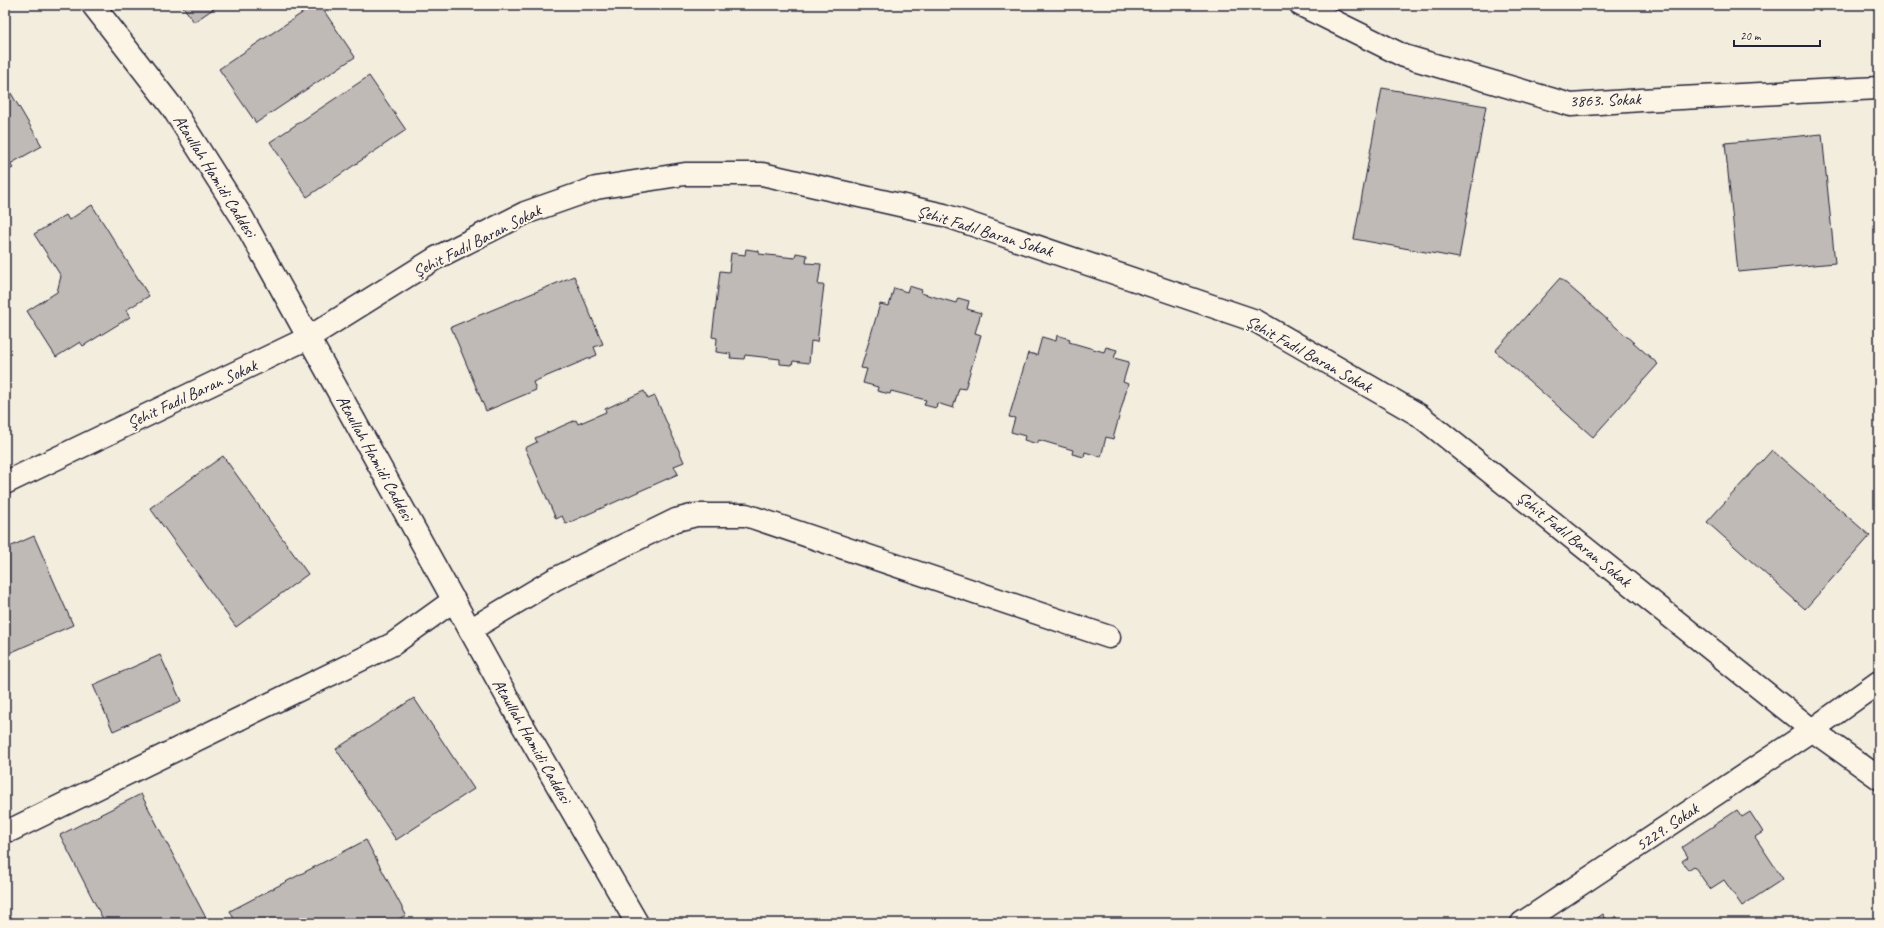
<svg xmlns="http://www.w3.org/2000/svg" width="1884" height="928" font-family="Caveat,sans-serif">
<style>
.building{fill:#bfbab6;stroke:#22223b}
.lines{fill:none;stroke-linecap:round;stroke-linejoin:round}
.street-casing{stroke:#22223b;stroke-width:25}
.secondary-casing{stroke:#22223b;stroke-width:25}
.street{stroke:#fcf5e5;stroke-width:22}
.secondary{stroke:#fcf5e5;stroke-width:22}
.labels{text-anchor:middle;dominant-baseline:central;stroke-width:4;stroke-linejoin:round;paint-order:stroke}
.street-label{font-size:17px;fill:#22223b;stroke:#fcf5e5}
</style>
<rect width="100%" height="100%" fill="#f3edde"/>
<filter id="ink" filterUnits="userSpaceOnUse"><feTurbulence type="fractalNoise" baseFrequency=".025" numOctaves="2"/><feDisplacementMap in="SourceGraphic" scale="8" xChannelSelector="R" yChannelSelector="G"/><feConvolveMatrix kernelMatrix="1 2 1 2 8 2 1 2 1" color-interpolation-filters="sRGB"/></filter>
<g filter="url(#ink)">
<g class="building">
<path d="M 182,5 L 219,5 L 194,22 Z"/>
<path d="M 314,5 L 320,5 L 355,57 L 256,123 L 219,69 Z"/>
<path d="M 369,76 L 406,130 L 307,197 L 270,142 Z"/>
<path d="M 5,83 L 42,146 L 10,164 L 13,168 L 5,172 Z"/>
<path d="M 1382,88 L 1486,106 L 1459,258 L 1354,239 Z"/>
<path d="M 1822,134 L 1835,263 L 1738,272 L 1725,143 Z"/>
<path d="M 92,205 L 149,296 L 126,310 L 130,317 L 83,346 L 80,342 L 56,357 L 27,311 L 57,292 L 61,276 L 34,234 L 66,215 L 69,220 Z"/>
<path d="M 746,249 L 759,251 L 759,254 L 795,258 L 796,253 L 807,255 L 806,263 L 821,264 L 818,285 L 824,285 L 817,342 L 811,341 L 809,363 L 793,361 L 792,365 L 780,364 L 780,359 L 745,355 L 744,359 L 730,358 L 731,354 L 716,352 L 717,338 L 712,337 L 720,271 L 729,272 L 731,253 L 745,255 Z"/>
<path d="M 574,276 L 603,344 L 594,347 L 597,355 L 533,382 L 536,390 L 486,411 L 451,327 Z"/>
<path d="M 1560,278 L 1658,364 L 1593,437 L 1495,351 Z"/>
<path d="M 909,286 L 922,290 L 921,293 L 956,303 L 958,298 L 969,301 L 967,309 L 981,313 L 975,333 L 981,335 L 965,389 L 959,388 L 953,408 L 937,403 L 936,408 L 924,405 L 926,400 L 891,391 L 890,394 L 877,391 L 878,387 L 863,383 L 867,369 L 861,368 L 880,304 L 889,306 L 894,288 L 907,292 Z"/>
<path d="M 1057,335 L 1070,339 L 1069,342 L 1104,352 L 1106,347 L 1117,350 L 1114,358 L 1129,362 L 1123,382 L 1128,384 L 1113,439 L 1106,437 L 1101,457 L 1085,452 L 1084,457 L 1072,454 L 1073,450 L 1039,440 L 1037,444 L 1024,440 L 1025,436 L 1011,432 L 1015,418 L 1009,417 L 1028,353 L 1037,355 L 1042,337 L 1056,341 Z"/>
<path d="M 644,391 L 648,399 L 655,396 L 684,462 L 674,466 L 678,474 L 566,524 L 562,516 L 556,519 L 525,448 L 537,442 L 535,438 L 576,420 L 578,424 L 606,412 L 605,409 Z"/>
<path d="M 1772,450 L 1870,536 L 1805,609 L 1707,522 Z"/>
<path d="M 223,456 L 308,574 L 236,627 L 150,508 Z"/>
<path d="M 34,536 L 73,625 L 5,655 L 5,549 Z"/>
<path d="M 160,655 L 181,701 L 113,731 L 93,685 Z"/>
<path d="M 414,698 L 474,789 L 396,840 L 336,749 Z"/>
<path d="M 141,794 L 206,918 L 195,923 L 105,923 L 60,835 Z"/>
<path d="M 1737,810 L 1742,817 L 1750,812 L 1763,832 L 1755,837 L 1783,879 L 1742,906 L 1724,880 L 1710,889 L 1694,866 L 1688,870 L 1682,861 L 1688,857 L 1682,847 Z"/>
<path d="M 366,840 L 406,915 L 391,923 L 236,923 L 230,911 Z"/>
<path d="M 1603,914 L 1608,922 L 1616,916 L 1620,923 L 1590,923 Z"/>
</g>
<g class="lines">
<g class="street-casing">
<g id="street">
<path d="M 1301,5 L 1404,56 L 1571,105 L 1641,100 L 1879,88"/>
<path d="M 5,483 L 308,338 L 436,258 L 525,213 L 596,188 L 685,174 L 762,174 L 944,215 L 1256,321 L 1419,415 L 1812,730 L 1879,778"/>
<path d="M 470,630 L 555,579 L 676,520 L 696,515 L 746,515 L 1109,637"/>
<path d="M 11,830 L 393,644 L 454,600"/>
<path d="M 1522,923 L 1812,730 L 1879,682"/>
</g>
</g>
<g class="secondary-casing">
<path id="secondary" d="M 93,5 L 172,107 L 243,219 L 522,724 L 637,923"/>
</g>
<use href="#street" class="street"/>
<use href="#secondary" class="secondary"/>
</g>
</g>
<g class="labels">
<g class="street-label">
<text transform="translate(1605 100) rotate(-2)">3863. Sokak</text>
<text transform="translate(215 176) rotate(58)">Ataullah Hamidi Caddesi</text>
<text transform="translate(985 231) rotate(17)">Şehit Fadıl Baran Sokak</text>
<text transform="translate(477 241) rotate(-27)">Şehit Fadıl Baran Sokak</text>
<text transform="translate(1309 354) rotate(29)">Şehit Fadıl Baran Sokak</text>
<text transform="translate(192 394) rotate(-25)">Şehit Fadıl Baran Sokak</text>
<text transform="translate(375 458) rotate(61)">Ataullah Hamidi Caddesi</text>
<text transform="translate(1574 539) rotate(39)">Şehit Fadıl Baran Sokak</text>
<text transform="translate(532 741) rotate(60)">Ataullah Hamidi Caddesi</text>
<text transform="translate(1667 827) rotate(-34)">5229. Sokak</text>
</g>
</g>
<rect width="1884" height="928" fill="none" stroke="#fcf5e5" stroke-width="20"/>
<rect x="10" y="10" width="1864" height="908" fill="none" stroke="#22223b" stroke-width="1.5" filter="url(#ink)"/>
<path d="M1734 40v6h86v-6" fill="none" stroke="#22223b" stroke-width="2"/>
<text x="1740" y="40" font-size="12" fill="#22223b" stroke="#fcf5e5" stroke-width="3" paint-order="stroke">20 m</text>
</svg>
